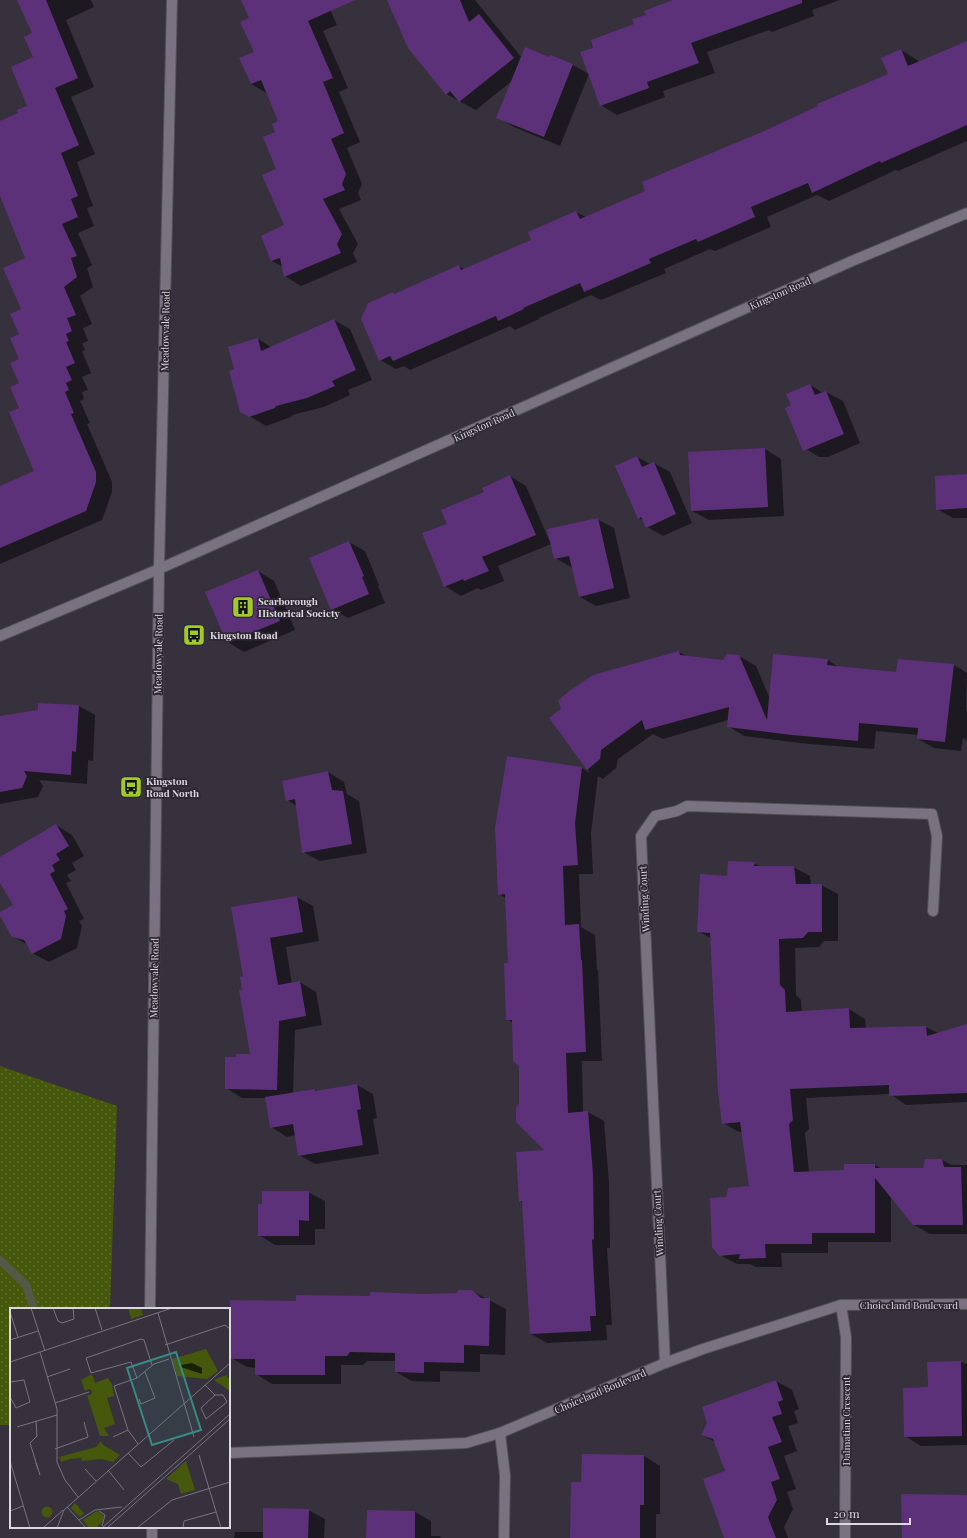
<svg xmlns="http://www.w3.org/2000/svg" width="967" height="1538" font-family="'Playfair Display',serif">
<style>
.park{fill:url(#park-dots)}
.shadow{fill:#0007}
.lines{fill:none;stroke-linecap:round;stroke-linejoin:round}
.stream{stroke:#545846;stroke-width:8}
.building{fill:#5d317a}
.minor-casing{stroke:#544e59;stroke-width:12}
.tertiary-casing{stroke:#544e59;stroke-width:12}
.minor{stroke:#7a7280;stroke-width:10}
.tertiary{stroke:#7a7280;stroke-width:10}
.labels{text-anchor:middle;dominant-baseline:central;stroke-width:3.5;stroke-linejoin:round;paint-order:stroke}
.street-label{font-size:10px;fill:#ddd9e1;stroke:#2d2732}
.poi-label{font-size:10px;font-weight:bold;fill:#ddd9e1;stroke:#2d2732;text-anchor:start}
.inset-road{fill:none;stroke:#79747f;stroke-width:1}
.view{fill:#388a85;fill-opacity:0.15;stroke:#388a85;stroke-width:2}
.inset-edge{fill:none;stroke:#ddd9e1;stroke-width:2}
</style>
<defs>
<pattern id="park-dots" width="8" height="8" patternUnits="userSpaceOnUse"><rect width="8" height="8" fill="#46580c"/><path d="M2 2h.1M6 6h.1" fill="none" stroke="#606f2f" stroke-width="1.8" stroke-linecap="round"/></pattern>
</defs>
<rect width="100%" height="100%" fill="#37303d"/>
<path class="park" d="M 0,1066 L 117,1106 L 110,1309 L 11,1309 L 11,1425 L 0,1425 Z"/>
<g class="shadow">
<path d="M 18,0 L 91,0 L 94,7 L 66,20 L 94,87 L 71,97 L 95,154 L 77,162 L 93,206 L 87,208 L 94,226 L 78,233 L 92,265 L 87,268 L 93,287 L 80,296 L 92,324 L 83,328 L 88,341 L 82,343 L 85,350 L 82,351 L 91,373 L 82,377 L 88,390 L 82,392 L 84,399 L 80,401 L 90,423 L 87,424 L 112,482 L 112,492 L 102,520 L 0,564 L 0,487 L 36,472 L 20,409 L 21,335 L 27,259 L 0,193 L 0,122 L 19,114 L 28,106 L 35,58 L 33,34 Z"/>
<path d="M 242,0 L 326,0 L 337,25 L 323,31 L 348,88 L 339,92 L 360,142 L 347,148 L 362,184 L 358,193 L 361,200 L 339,209 L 358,244 L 353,253 L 357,262 L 301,286 L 285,276 L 283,267 L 272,261 L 285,225 L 277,169 L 276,132 L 279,122 L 267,93 L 251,84 L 255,52 L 250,18 Z"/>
<path d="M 388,0 L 475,0 L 522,58 L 550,58 L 550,57 L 573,65 L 589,74 L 560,146 L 514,127 L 497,117 L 512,81 L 476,110 L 446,94 Z"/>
<path d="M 676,0 L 840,0 L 812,10 L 814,16 L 772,32 L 769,30 L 707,52 L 715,73 L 663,91 L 665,97 L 617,115 L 601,105 L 595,48 L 635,25 L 647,15 Z"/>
<path d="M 967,42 L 967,141 L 898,171 L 896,170 L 829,201 L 817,195 L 767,217 L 771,227 L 715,251 L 710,249 L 664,269 L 666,273 L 601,300 L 591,295 L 539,318 L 539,319 L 515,330 L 510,326 L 410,370 L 404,366 L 396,369 L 380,360 L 393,293 L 395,294 L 459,266 L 465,270 L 533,241 L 576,212 L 586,217 L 647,191 L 757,134 L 889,74 L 901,50 L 917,60 L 919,63 Z"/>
<path d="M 334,320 L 350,329 L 372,380 L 348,390 L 350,395 L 324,407 L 292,415 L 291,417 L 266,426 L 241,411 L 236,370 L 258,339 L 271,347 Z"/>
<path d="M 810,385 L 823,393 L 826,392 L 843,401 L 860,443 L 828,457 L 819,457 L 803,447 L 792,406 Z"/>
<path d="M 765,449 L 781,459 L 784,516 L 709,520 L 692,511 Z"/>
<path d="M 637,457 L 650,464 L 654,463 L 670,472 L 692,523 L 663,536 L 647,527 L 644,521 L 639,518 Z"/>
<path d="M 967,475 L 967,518 L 953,518 L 937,509 Z"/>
<path d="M 510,476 L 526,486 L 549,540 L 597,519 L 614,528 L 630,598 L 596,606 L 580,597 L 573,568 L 555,558 L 551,544 L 498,566 L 504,581 L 481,590 L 478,588 L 461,596 L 445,586 L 448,525 L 485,492 Z"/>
<path d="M 349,542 L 365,551 L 379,585 L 378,586 L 385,603 L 348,618 L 332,609 Z"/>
<path d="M 258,571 L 274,581 L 295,630 L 244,652 L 228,642 Z"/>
<path d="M 679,652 L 688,657 L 723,661 L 739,656 L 756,666 L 770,699 L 828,660 L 840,668 L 897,673 L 954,665 L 967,673 L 966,712 L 967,710 L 967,740 L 963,738 L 961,751 L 934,748 L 918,739 L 918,735 L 876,731 L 874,749 L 809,744 L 744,736 L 728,726 L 728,720 L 663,739 L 653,734 L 618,759 L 616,768 L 603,779 L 598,776 L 591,833 L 593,874 L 579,874 L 581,927 L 595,935 L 597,970 L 598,970 L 602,1061 L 582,1061 L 583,1112 L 588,1112 L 604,1121 L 609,1183 L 610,1248 L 607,1248 L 612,1325 L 606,1325 L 607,1340 L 547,1343 L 531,1334 L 523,1203 L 520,1201 L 546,1151 L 520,1105 L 520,1066 L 513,1023 L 507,1019 L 510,964 L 507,899 L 499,894 L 507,757 L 582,768 L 590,773 L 550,719 Z"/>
<path d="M 79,706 L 95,715 L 93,761 L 88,760 L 87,784 L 39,780 L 43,786 L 38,797 L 0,804 L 0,717 Z"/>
<path d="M 328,772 L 344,782 L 347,794 L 359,801 L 367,853 L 320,861 L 303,852 L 297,806 L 287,800 Z"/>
<path d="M 56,825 L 72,835 L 84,856 L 72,863 L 76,870 L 67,875 L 71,881 L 66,883 L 84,919 L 79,921 L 82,926 L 77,948 L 49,962 L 32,953 L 28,945 L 13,937 L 0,914 L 15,905 L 0,881 L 0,858 Z"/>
<path d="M 754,863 L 761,867 L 793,867 L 810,876 L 811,885 L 821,885 L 838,894 L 838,941 L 824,941 L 819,947 L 795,948 L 796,995 L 801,1000 L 802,1012 L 849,1009 L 865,1019 L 866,1028 L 926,1027 L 938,1033 L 967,1025 L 967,1102 L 906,1105 L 890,1094 L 806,1098 L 809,1129 L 805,1133 L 809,1172 L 845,1171 L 875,1165 L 882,1169 L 924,1169 L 942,1160 L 952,1165 L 967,1165 L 967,1234 L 930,1234 L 914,1225 L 891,1196 L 891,1242 L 828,1242 L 828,1253 L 781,1253 L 782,1267 L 756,1267 L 750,1264 L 737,1264 L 720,1255 L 727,1198 L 750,1187 L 743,1132 L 739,1132 L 723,1123 L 712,939 L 698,931 L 728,877 Z"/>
<path d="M 297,897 L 313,906 L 319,941 L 286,947 L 292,984 L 300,982 L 316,992 L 322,1025 L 295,1030 L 293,1093 L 315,1090 L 318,1092 L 357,1085 L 373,1094 L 377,1118 L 373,1119 L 379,1154 L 315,1164 L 299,1155 L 296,1135 L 287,1137 L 271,1127 L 266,1098 L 242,1098 L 226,1088 L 236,1058 L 251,1055 L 244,990 L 244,977 Z"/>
<path d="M 308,1192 L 325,1201 L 325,1229 L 315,1229 L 315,1245 L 275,1245 L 259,1235 Z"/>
<path d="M 472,1291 L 506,1309 L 505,1355 L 480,1354 L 480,1372 L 440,1371 L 440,1382 L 412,1381 L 396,1372 L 396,1361 L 367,1361 L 363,1365 L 341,1365 L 341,1384 L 272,1384 L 256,1374 L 256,1368 L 247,1367 L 231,1358 L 297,1302 L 456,1294 Z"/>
<path d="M 961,1362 L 967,1364 L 967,1445 L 921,1446 L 905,1436 L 929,1388 Z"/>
<path d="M 776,1381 L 792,1390 L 799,1409 L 794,1411 L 798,1423 L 788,1426 L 797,1451 L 784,1456 L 796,1489 L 787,1492 L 793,1509 L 784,1527 L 788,1538 L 725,1538 L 726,1472 L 715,1442 L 702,1435 Z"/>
<path d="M 583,1455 L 644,1456 L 660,1466 L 660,1514 L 656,1514 L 656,1538 L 571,1538 L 582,1483 Z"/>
<path d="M 308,1510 L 325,1519 L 324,1538 L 234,1538 L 235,1532 L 264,1532 Z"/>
<path d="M 368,1511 L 415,1512 L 431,1521 L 431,1536 L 439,1536 L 442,1538 L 367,1538 Z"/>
</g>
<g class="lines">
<path class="stream" d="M 0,1260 L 26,1285 L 34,1309"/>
</g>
<g class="building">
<path d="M 17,0 L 46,0 L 78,78 L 55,88 L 79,145 L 61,153 L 78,196 L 71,199 L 78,217 L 62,224 L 77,256 L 71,258 L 77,277 L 64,287 L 76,315 L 67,318 L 72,331 L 66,334 L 69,341 L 66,342 L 75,363 L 66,367 L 72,380 L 66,383 L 69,390 L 65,392 L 74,413 L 71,414 L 96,472 L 96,482 L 86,511 L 0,548 L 0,486 L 34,471 L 9,412 L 19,408 L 10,387 L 19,383 L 10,363 L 19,359 L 10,338 L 19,334 L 10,314 L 21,309 L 3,268 L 25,258 L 0,196 L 0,121 L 18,113 L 17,110 L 27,106 L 11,67 L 33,57 L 24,37 L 32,33 Z"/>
<path d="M 241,0 L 355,0 L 308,21 L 333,78 L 323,82 L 344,133 L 331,139 L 346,174 L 342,184 L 345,190 L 323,199 L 342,234 L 337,244 L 341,253 L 284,277 L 280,258 L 271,261 L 261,236 L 284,225 L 262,175 L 276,169 L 263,137 L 275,132 L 272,124 L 278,121 L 261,80 L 251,84 L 239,58 L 254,52 L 240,22 L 249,18 Z"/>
<path d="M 387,0 L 460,0 L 469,22 L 479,14 L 514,58 L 459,102 L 450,91 L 446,95 L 408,48 Z"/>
<path d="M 673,0 L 802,0 L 802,3 L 691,43 L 699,63 L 647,82 L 649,88 L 600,106 L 580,52 L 593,48 L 591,40 L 634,24 L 632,19 L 646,15 L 644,11 Z"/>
<path d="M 967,41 L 967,125 L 881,163 L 880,161 L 812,193 L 808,183 L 751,207 L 755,217 L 698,242 L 696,239 L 649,259 L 651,263 L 584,292 L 580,283 L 523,308 L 524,309 L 498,321 L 496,316 L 393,361 L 390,356 L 379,361 L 361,319 L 368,303 L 393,292 L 394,294 L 459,265 L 461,270 L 531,240 L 528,232 L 576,211 L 580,219 L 645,191 L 642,182 L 757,134 L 818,106 L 817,104 L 888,74 L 881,58 L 901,49 L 908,66 Z"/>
<path d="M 525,47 L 549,57 L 550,55 L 573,64 L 544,137 L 496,118 Z"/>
<path d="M 334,319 L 356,370 L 332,381 L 335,386 L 307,398 L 276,406 L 275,408 L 249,417 L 240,412 L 229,371 L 234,369 L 228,347 L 258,338 L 261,351 Z"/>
<path d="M 810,384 L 815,395 L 826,391 L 844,434 L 803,451 L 785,408 L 791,405 L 786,394 Z"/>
<path d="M 765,448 L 768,507 L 691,511 L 688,452 Z"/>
<path d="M 637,456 L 642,467 L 654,462 L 676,514 L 646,528 L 641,517 L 638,519 L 615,466 Z"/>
<path d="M 967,474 L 967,508 L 936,510 L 935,476 Z"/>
<path d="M 510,475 L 536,535 L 482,557 L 489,571 L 464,581 L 463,579 L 444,587 L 422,533 L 447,524 L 441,510 L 484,492 L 482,488 Z"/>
<path d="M 598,518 L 614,588 L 579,597 L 569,556 L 554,559 L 547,529 Z"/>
<path d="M 349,541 L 364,576 L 362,577 L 369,594 L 331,610 L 309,558 Z"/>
<path d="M 258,570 L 280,621 L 227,643 L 205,592 Z"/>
<path d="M 679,651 L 680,655 L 723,660 L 727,654 L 739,655 L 767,720 L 773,654 L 828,659 L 827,665 L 896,672 L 898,659 L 954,664 L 945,742 L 917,739 L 918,728 L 859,723 L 858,741 L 792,735 L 727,727 L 729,707 L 645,730 L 642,720 L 601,750 L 600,759 L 587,770 L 549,718 L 561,709 L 558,700 L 572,689 L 580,684 L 593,675 Z"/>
<path d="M 38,703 L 79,705 L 76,752 L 72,751 L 71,775 L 24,771 L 27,776 L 22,788 L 0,792 L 0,716 L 38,710 Z"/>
<path d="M 507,756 L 582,767 L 575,823 L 578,865 L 563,866 L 565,925 L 579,924 L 581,960 L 582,960 L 586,1052 L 566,1053 L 568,1113 L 588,1111 L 593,1174 L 594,1239 L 592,1240 L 596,1316 L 590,1316 L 591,1331 L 530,1334 L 522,1201 L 519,1202 L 516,1152 L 544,1150 L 516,1122 L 516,1108 L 519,1104 L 519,1066 L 513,1061 L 512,1020 L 506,1020 L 504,963 L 508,963 L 505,894 L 498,895 L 495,828 Z"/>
<path d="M 328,771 L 332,790 L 343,791 L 352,844 L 302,853 L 295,799 L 286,801 L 282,781 Z"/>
<path d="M 56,824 L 69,846 L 56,854 L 60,860 L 52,865 L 55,871 L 50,874 L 68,909 L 64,911 L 66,916 L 61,939 L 32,954 L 24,940 L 12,937 L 0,916 L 0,912 L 13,905 L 0,883 L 0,857 Z"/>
<path d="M 728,861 L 755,862 L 754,866 L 794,866 L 796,884 L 822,884 L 822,932 L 808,932 L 803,938 L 779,939 L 780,985 L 785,990 L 786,1012 L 849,1008 L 850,1028 L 926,1026 L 927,1036 L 967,1024 L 967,1093 L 889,1096 L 889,1085 L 790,1089 L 793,1120 L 789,1124 L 794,1172 L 844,1170 L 844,1164 L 875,1164 L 875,1168 L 923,1168 L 925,1159 L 942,1159 L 944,1167 L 961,1167 L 963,1225 L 913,1225 L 875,1178 L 875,1233 L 812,1233 L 812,1244 L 765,1244 L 766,1258 L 739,1259 L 740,1254 L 719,1256 L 712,1247 L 710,1198 L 726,1197 L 728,1188 L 749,1186 L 740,1122 L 722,1124 L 718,1092 L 710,933 L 697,932 L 700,874 L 727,876 Z"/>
<path d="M 297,896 L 303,932 L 270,938 L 278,985 L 300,981 L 306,1016 L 279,1021 L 277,1090 L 225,1089 L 225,1057 L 236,1057 L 236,1054 L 250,1054 L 239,990 L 242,990 L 240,977 L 243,976 L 231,907 Z"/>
<path d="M 357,1084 L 361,1109 L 357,1110 L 363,1145 L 298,1156 L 293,1124 L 270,1128 L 265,1097 L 315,1089 L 315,1091 Z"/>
<path d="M 262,1191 L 309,1191 L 309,1221 L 299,1220 L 299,1236 L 258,1236 L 258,1204 L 262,1204 Z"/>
<path d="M 459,1290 L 472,1290 L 481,1298 L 490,1298 L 489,1346 L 464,1345 L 464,1363 L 424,1362 L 424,1373 L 395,1372 L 395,1353 L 350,1352 L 347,1356 L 325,1356 L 325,1375 L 255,1375 L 255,1359 L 230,1359 L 230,1300 L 296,1301 L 296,1295 L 370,1296 L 370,1292 L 424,1294 L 456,1293 Z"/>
<path d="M 961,1361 L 962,1436 L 904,1437 L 903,1388 L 928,1387 L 927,1362 Z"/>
<path d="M 776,1380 L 783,1400 L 778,1402 L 782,1414 L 772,1417 L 782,1442 L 768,1447 L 780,1479 L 771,1482 L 777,1500 L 768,1517 L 776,1538 L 724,1538 L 703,1479 L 725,1471 L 713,1439 L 701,1435 L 707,1423 L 702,1407 Z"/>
<path d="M 582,1454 L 644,1455 L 644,1505 L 640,1505 L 640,1538 L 570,1538 L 571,1482 L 581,1482 Z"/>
<path d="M 901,1494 L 967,1495 L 967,1538 L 902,1538 Z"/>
<path d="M 263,1508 L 309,1509 L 308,1538 L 263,1538 Z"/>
<path d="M 367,1510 L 415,1511 L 415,1538 L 366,1538 Z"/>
</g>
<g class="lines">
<g class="minor-casing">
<g id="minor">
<path d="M 159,569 L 172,0"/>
<path d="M 841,1305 L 846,1337 L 845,1538"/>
<path d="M 665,1363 L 641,836 L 655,816 L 677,811 L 687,806 L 932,814 L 937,836 L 933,911"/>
<path d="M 500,1433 L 505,1475 L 504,1538"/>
<path d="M 229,1453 L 466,1443 L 500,1433 L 665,1363 L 703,1349 L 841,1305 L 967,1304"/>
</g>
</g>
<g class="tertiary-casing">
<g id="tertiary">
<path d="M 0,636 L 159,569 L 852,261 L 967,213"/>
<path d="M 150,1309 L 159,569"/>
<path d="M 152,1538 L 152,1527"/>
</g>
</g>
<use href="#minor" class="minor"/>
<use href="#tertiary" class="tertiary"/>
</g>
<defs>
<g id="building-square" transform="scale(1.15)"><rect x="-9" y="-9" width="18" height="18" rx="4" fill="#a3c927" stroke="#2d2732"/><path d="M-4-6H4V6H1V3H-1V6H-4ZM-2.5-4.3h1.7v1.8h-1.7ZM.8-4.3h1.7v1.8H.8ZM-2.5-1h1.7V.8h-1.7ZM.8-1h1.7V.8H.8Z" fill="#111"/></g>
<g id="bus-square" transform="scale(1.15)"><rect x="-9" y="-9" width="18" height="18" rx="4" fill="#a3c927" stroke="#2d2732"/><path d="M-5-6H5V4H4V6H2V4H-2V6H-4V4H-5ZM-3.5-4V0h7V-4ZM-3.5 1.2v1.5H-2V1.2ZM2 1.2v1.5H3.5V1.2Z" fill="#111"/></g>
</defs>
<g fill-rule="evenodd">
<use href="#building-square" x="243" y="607"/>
<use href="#bus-square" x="194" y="635"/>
<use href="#bus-square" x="131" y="787"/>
</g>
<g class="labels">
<g class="street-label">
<text transform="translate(780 293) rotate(-24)">Kingston Road</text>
<text transform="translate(165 331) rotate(-89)">Meadowvale Road</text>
<text transform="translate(484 425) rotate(-24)">Kingston Road</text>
<text transform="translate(158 654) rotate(-89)">Meadowvale Road</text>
<text transform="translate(644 899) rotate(-93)">Winding Court</text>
<text transform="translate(154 978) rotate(-89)">Meadowvale Road</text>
<text transform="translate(658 1223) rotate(-93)">Winding Court</text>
<text x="909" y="1305">Choiceland Boulevard</text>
<text transform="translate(600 1391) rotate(-23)">Choiceland Boulevard</text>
<text transform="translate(846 1421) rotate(-90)">Dalmatian Crescent</text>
</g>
<g class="poi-label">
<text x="258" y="601">Scarborough<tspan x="258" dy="12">Historical Society</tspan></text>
<text x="210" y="635">Kingston Road</text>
<text x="146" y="781">Kingston<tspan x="146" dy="12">Road North</tspan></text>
</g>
</g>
<g transform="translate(10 1308)">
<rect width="220" height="220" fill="#37303d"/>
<path d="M 176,153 L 185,182 L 171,186 L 168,176 L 156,171 ZM 87,203 L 94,208 L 92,214 L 86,220 L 79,220 L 73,212 Z" fill="#46580c"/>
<path d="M 118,0 L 131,0 L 133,7 L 121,11 ZM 216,67 L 220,72 L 220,83 L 204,72 ZM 91,133 L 92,136 L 110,147 L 103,154 L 91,151 L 72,153 L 71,150 L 60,151 L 51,154 L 49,149 L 86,139 Z" fill="#46580c"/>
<path d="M31.5 204a5.5 5.5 0 1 1 11 0a5.5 5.5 0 1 1-11 0Z" fill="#46580c"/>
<path d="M 196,41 L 208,63 L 197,71 L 167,68 L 162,51 ZM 80,67 L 83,68 L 85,75 L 98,70 L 102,77 L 104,88 L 97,90 L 105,116 L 94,120 L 99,128 L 90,128 L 77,87 L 81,87 L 82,83 L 79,81 L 75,83 L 71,72 ZM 65,195 L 74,205 L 70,209 L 61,200 Z" fill="#46580c"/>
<path d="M 182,55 L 192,60 L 192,66 L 171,59 L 171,57 Z" fill="#192104"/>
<path class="inset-road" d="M 21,0 L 35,43M 43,0 L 48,13 L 52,15 L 64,11 L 63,0M 85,0 L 92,22M 0,4 L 8,29M 148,5 L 184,129M 0,32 L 28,23M 155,37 L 215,17 L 220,21M 30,44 L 47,101 L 47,154 L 55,172 L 68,189M 0,54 L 162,0M 37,69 L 60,61M 127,70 L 121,54 L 81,65 L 76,50 L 131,31 L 134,32 L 142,57M 0,74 L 14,72 L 20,94 L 6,100 L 0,89M 195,77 L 205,87M 205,87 L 213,87 L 217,94 L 196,111 L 191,100 ZM 129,91 L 131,96 L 145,90 L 135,64M 45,95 L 79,84M 26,113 L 27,128 L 20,135 L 28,161M 7,119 L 47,107M 103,129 L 118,122M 128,136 L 118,122 L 104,78 L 127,70 L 144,56 L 159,51M 45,141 L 78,129 L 74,114M 118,145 L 131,159 L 164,132M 189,147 L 211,220M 0,153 L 20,220M 26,155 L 30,167M 75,161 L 86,173M 98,162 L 114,182M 57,199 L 76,220M 0,203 L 13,198M 89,203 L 95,207 L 92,218M 69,212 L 85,202 L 112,199M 33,220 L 53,202M 47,220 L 54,202 L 220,55M 92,220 L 220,106M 97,220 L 220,111M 127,220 L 162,192 L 220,174M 173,220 L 174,213 L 206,204"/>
<path class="view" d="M 166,44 L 191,122 L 142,137 L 117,60 Z"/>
<rect width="220" height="220" class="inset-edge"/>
</g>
<path d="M827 1518v6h83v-6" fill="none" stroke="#ddd9e1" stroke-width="2"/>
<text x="833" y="1518" font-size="12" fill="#ddd9e1" stroke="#2d2732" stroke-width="3" paint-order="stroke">20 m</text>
</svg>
